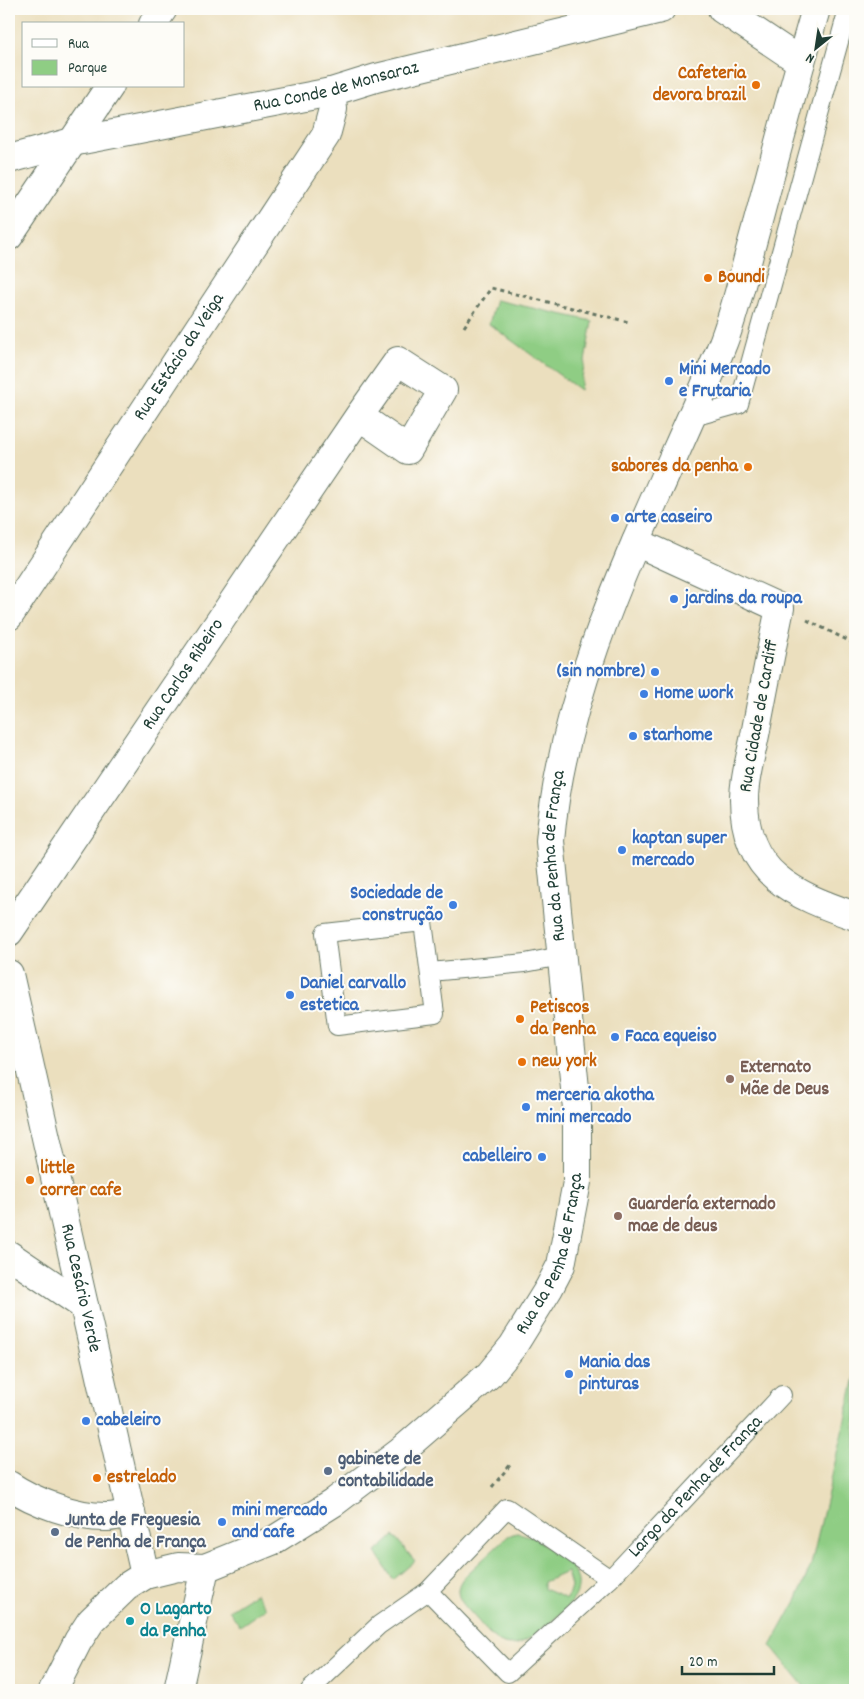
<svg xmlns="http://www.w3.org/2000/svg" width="864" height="1699" font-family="Dekko,sans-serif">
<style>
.green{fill:#8fcd84;stroke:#57855c;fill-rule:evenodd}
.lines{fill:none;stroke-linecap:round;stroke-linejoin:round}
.lane-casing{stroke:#667664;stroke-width:20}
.street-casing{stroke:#667664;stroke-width:30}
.path{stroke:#667664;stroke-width:3;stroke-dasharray:4 4;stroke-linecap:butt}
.lane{stroke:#fff;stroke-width:18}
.street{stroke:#fff;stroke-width:28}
.food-dot{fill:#e8710a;stroke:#fdfcf7;stroke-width:2}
.shop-dot{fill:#3f7fe0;stroke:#fdfcf7;stroke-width:2}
.education-dot{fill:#8d6e63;stroke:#fdfcf7;stroke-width:2}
.service-dot{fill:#5c6f8a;stroke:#fdfcf7;stroke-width:2}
.culture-dot{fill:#0f9aa8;stroke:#fdfcf7;stroke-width:2}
.labels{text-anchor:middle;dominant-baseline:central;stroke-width:4;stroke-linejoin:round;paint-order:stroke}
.food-label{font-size:19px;font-weight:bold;fill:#c56008;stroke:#fdfcf7;text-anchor:start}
.street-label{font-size:19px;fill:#1f3d34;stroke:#fdfcf7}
.shop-label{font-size:19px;font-weight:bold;fill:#366cbe;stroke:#fdfcf7;text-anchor:start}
.education-label{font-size:19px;font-weight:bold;fill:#785e54;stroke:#fdfcf7;text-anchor:start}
.service-label{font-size:19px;font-weight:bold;fill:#4e5e75;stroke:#fdfcf7;text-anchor:start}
.culture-label{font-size:19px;font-weight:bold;fill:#0d838f;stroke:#fdfcf7;text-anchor:start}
</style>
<rect width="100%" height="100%" fill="#fdfcf7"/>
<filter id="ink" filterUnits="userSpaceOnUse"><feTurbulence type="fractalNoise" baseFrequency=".02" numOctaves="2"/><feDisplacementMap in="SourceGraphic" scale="10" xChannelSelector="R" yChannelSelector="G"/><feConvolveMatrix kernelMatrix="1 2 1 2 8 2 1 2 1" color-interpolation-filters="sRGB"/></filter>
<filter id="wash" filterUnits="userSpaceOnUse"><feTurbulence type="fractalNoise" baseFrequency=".0096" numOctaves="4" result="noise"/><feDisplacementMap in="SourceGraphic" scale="20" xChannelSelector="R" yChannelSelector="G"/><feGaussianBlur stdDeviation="1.12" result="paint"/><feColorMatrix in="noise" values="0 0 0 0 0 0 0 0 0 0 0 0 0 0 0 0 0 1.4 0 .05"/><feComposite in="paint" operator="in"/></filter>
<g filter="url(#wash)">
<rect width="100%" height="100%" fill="#ebdfbe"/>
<g class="green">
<path d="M 496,300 L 592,321 L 580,390 L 489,324 Z"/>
<path d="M 855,1377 L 855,1690 L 807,1690 L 771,1646 L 797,1599 L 811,1565 Z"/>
<path d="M 516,1533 C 531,1534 541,1543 553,1551 C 593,1579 581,1599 548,1624 C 535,1633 521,1649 504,1644 C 492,1640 480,1622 471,1613 C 460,1601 452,1592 464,1577 L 508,1536 ZM 567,1572 L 571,1586 L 567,1599 L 544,1589 L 544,1582 Z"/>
<path d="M 394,1536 L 415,1561 L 393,1580 L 376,1552 Z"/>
<path d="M 256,1593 L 266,1608 L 240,1626 L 229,1610 Z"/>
</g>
</g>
<g filter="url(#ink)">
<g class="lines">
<g class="lane-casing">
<g id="lane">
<path d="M 689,418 L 739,404 L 848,9"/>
<path d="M 423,922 L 435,1014 L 337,1026 L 325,933 Z"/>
<path d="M 430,972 L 525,963 L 561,956"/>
<path d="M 428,1591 L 508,1673 L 610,1579"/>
<path id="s1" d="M 310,1690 L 379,1625 L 428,1591 L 507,1508 L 610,1579 L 782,1395"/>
</g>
</g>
<g class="street-casing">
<g id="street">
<path d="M 722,9 L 801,62"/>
<path d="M 153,24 L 163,9"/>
<path id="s2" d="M 9,159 L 72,142 L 331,92 L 376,78 L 661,9"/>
<path d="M 9,236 L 110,86"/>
<path d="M 636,542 L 780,608 C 771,650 763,693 755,735 C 751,756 744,778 744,799 C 744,874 794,895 855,916"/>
<path id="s3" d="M 9,616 L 326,135 L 333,109 L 331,92"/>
<path id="s4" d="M 9,932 L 359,416 L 398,361 L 443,390 L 408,450 L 359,416"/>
<path id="s5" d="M 9,974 L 145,1575"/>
<path d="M 9,1255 L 84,1306"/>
<path d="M 9,1485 C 34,1502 77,1518 108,1517 C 116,1517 124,1514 131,1512"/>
<path id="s6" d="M 53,1690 L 78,1641 L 91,1621 L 126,1587 L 145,1575 L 178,1567 L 205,1568 L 274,1540 L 333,1503 L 399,1453 L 490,1374 L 513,1346 L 549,1288 L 561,1265 L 577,1182 L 577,1108 L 550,841 C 565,666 655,508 721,348 C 737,309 745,266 757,225 C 776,153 795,81 816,9"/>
<path d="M 178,1690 L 205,1568"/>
</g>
</g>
<g class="path">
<path d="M 464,327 L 491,288 L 629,322"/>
<path d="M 807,620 L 855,644"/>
<path d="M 492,1487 L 511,1464"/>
</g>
<use href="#lane" class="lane"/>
<use href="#street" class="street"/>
</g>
</g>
<g class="food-dot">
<circle cx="756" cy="85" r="5"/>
<circle cx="708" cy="278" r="5"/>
<circle cx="748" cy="467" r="5"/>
<circle cx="520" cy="1019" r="5"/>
<circle cx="522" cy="1062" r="5"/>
<circle cx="30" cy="1180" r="5"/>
<circle cx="97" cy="1478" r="5"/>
</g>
<g class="shop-dot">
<circle cx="669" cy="381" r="5"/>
<circle cx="615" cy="518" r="5"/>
<circle cx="674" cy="599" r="5"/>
<circle cx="655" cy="672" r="5"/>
<circle cx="644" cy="694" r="5"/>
<circle cx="633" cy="736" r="5"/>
<circle cx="622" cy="850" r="5"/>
<circle cx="453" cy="905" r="5"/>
<circle cx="290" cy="995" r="5"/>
<circle cx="615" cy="1037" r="5"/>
<circle cx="526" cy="1107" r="5"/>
<circle cx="542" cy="1157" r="5"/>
<circle cx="569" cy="1374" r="5"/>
<circle cx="86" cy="1421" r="5"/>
<circle cx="222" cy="1522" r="5"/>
</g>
<g class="education-dot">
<circle cx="730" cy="1079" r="5"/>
<circle cx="618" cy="1216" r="5"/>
</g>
<g class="service-dot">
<circle cx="328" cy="1471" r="5"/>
<circle cx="55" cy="1532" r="5"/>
</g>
<circle class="culture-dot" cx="130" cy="1621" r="5"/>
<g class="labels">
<g class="food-label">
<text x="746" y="74" text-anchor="end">Cafeteria<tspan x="746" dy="22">devora brazil</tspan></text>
<text x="718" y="278">Boundi</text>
<text x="738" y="467" text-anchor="end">sabores da penha</text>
<text x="530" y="1008">Petiscos<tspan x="530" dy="22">da Penha</tspan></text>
<text x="532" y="1062">new york</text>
<text x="40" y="1169">little<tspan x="40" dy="22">correr cafe</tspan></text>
<text x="107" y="1478">estrelado</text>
</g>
<g class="street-label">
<text stroke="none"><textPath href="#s2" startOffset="335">Rua Conde de Monsaraz</textPath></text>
<text stroke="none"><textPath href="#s3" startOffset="310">Rua Estácio da Veiga</textPath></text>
<text stroke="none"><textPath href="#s4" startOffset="311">Rua Carlos Ribeiro</textPath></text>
<text transform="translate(760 716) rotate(-80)">Rua Cidade de Cardiff</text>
<text stroke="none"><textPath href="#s6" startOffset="1101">Rua da Penha de França</textPath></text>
<text stroke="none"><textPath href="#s6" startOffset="696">Rua da Penha de França</textPath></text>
<text stroke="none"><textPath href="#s5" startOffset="322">Rua Cesário Verde</textPath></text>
<text stroke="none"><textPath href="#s1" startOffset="520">Largo da Penha de França</textPath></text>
</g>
<g class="shop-label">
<text x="679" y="370">Mini Mercado<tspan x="679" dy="22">e Frutaria</tspan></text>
<text x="625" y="518">arte caseiro</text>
<text x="684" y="599">jardins da roupa</text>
<text x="645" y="672" text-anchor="end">(sin nombre)</text>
<text x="654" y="694">Home work</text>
<text x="643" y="736">starhome</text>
<text x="632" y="839">kaptan super<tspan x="632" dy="22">mercado</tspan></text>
<text x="443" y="894" text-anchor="end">Sociedade de<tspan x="443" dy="22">construção</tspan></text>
<text x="300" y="984">Daniel carvallo<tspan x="300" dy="22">estetica</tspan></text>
<text x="625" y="1037">Faca equeiso</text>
<text x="536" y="1096">merceria akotha<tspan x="536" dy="22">mini mercado</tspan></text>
<text x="532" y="1157" text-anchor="end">cabelleiro</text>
<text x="579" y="1363">Mania das<tspan x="579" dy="22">pinturas</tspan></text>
<text x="96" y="1421">cabeleiro</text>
<text x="232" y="1511">mini mercado<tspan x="232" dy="22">and cafe</tspan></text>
</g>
<g class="education-label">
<text x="740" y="1068">Externato<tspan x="740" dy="22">Mãe de Deus</tspan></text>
<text x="628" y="1205">Guardería externado<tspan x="628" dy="22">mae de deus</tspan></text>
</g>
<g class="service-label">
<text x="338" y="1460">gabinete de<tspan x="338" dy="22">contabilidade</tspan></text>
<text x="65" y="1521">Junta de Freguesia<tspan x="65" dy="22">de Penha de França</tspan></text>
</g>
<g class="culture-label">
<text x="140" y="1610">O Lagarto<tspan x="140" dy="22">da Penha</tspan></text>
</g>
</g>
<rect width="864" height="1699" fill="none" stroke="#fdfcf7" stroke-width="30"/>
<rect x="22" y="22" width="162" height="65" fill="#fdfcf7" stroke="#a4b0a9"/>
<rect x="32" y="39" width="25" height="8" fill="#ffffff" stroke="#a4b0a9"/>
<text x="68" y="48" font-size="15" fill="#1f3d34">Rua</text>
<rect x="32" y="60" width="25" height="15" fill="#8fcd84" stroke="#a4b0a9"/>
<text x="68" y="72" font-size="15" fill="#1f3d34">Parque</text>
<g transform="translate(816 48) rotate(210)" stroke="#fdfcf7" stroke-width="4" paint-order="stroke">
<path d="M0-4L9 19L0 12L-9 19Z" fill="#1f3d34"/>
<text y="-8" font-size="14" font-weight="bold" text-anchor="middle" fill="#1f3d34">N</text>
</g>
<path d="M682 1666v8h92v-8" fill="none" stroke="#1f3d34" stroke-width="2.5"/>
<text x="689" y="1666" font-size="15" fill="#1f3d34" stroke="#fdfcf7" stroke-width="4" paint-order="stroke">20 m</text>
</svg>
